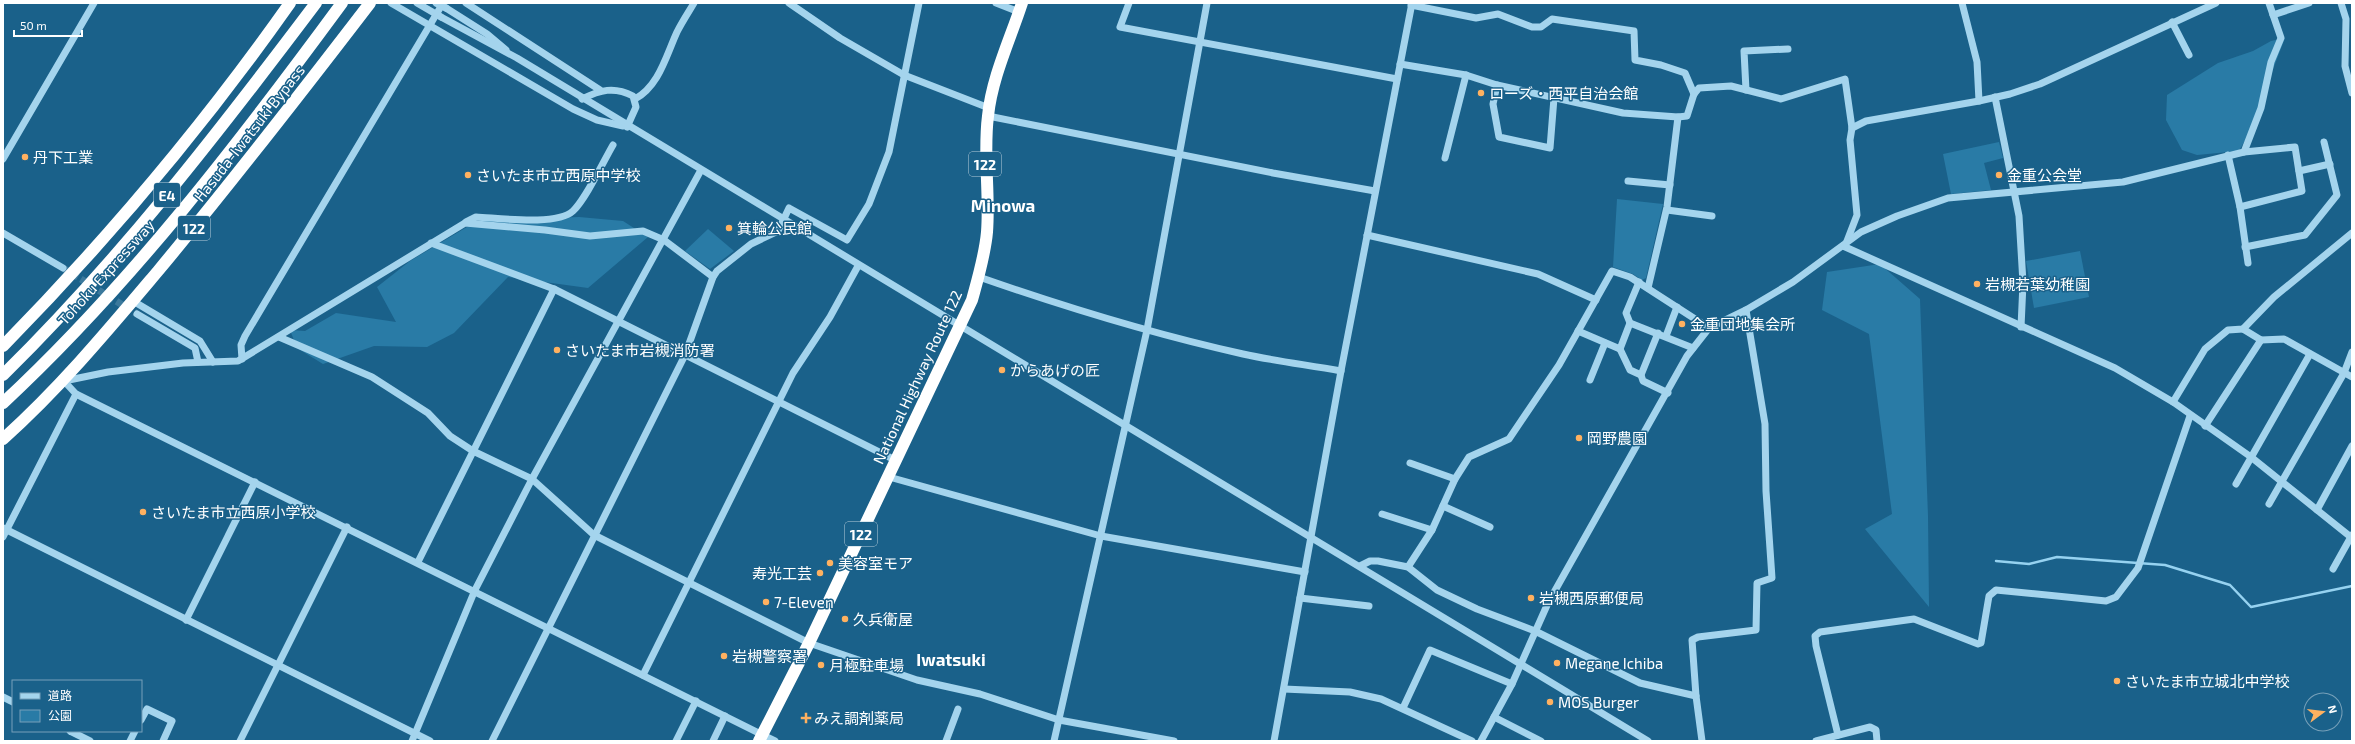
<svg xmlns="http://www.w3.org/2000/svg" width="2355" height="744" font-family="'Exo 2','Noto Sans JP',sans-serif">
<style>
.green{fill:#297ba6}
.lines{fill:none;stroke-linecap:round;stroke-linejoin:round}
.stream{stroke:#96d2f0;stroke-width:2.5}
.minor-tunnel{stroke:#3c799c;stroke-width:7;stroke-dasharray:7 3.5;stroke-linecap:butt}
.minor{stroke:#a4d4ed;stroke-width:7}
.highway{stroke:#fff;stroke-width:12}
.minor-bridge{stroke:#a4d4ed;stroke-width:7}
.poi-dot{fill:#ffb160;stroke:#1a618a;stroke-width:1.5}
.labels{text-anchor:middle;dominant-baseline:central;stroke-width:3;stroke-linejoin:round;paint-order:stroke}
.shield{fill:#1a618a;stroke:#bad0dc;stroke-width:1}
.shield-label{font-size:14px;font-weight:bold;fill:#fff}
.poi-label{font-size:15px;fill:#fff;stroke:#1a618a;text-anchor:start}
.street-label{font-size:15px;fill:#fff;stroke:#1a618a}
.quarter-label{font-size:17px;font-weight:bold;fill:#fff;stroke:#1a618a}
</style>
<rect width="100%" height="100%" fill="#1a618a"/>
<g class="green">
<path d="M 2285,38 L 2247,137 L 2239,151 L 2197,155 L 2182,150 L 2166,120 L 2167,95 L 2218,63 L 2253,51 L 2271,41 Z"/>
<path d="M 1999,142 L 2003,158 L 1984,163 L 1991,190 L 1951,194 L 1943,154 Z"/>
<path d="M 1617,199 L 1663,204 L 1646,278 L 1642,280 L 1633,274 L 1613,267 Z"/>
<path d="M 579,217 L 623,221 L 648,237 L 588,288 L 508,277 L 454,333 L 427,347 L 374,346 L 323,364 L 297,348 L 290,330 L 305,331 L 336,313 L 396,322 L 377,287 L 410,261 L 477,221 Z"/>
<path d="M 708,229 L 734,251 L 710,269 L 685,251 Z"/>
<path d="M 2080,251 L 2089,297 L 2034,308 L 2026,261 Z"/>
<path d="M 1880,264 L 1920,299 L 1928,516 L 1929,607 L 1865,529 L 1892,514 L 1869,334 L 1822,310 L 1827,272 Z"/>
</g>
<g class="lines">
<path class="stream" d="M 1996,561 L 2029,564 L 2057,557 L 2165,565 L 2230,585 L 2251,607 L 2352,586"/>
<path class="minor-tunnel" d="M 63,268 L 137,314"/>
<g class="minor">
<path d="M 391,3 L 573,109 L 597,120 L 623,126"/>
<path d="M 466,3 L 600,90"/>
<path d="M 789,3 L 840,38 L 904,75 L 989,108"/>
<path d="M 996,3 L 1019,12"/>
<path d="M 1129,3 L 1120,27 L 1397,79"/>
<path d="M 1962,3 L 1977,62 L 1979,101"/>
<path d="M 2341,3 L 2346,19 L 2345,66 L 2352,93"/>
<path d="M 1411,5 L 1476,18 L 1498,14 L 1532,27 L 1541,27 L 1552,19 L 1634,31 L 1635,60 L 1661,65 L 1685,73 L 1694,94"/>
<path d="M 446,8 L 487,34 L 506,50"/>
<path d="M 2273,15 L 2309,3"/>
<path d="M 441,17 L 517,58 L 1648,741"/>
<path d="M 2172,22 L 2189,55"/>
<path d="M 1400,64 L 1466,75 L 1497,85 L 1623,113 L 1678,117 L 1687,116 L 1694,94 L 1699,88 L 1731,86 L 1781,99 L 1845,79 L 1852,128 L 1850,140 L 1857,215 L 1847,241"/>
<path d="M 1497,85 L 1493,104 L 1499,137 L 1550,148 L 1554,98"/>
<path d="M 1746,90 L 1744,51 L 1788,49"/>
<path d="M 1995,97 L 2019,216 L 2023,283 L 2021,327"/>
<path d="M 582,99 C 600,90 614,86 633,96 L 636,107 L 627,127"/>
<path d="M 635,99 C 659,86 666,56 677,32 C 682,22 688,13 694,3"/>
<path d="M 988,116 L 1273,173 L 1375,191"/>
<path d="M 1852,128 L 1866,121 L 1979,101 L 2010,94 L 2040,84 L 2216,3"/>
<path d="M 2228,155 L 2240,207 L 2248,263"/>
<path d="M 1445,158 L 1466,75"/>
<path d="M 3,159 L 94,3"/>
<path d="M 2299,171 L 2330,164"/>
<path d="M 1628,181 L 1670,185"/>
<path d="M 2240,207 L 2302,191 L 2295,147 L 2244,152"/>
<path d="M 1667,210 L 1712,216"/>
<path d="M 466,222 L 476,217 C 499,218 557,226 573,211 C 586,199 603,162 613,145"/>
<path d="M 3,233 L 63,268"/>
<path d="M 1367,235 L 1538,274 L 1596,300"/>
<path d="M 431,243 L 554,289 L 897,461"/>
<path d="M 1843,246 L 2115,368 L 2173,402 L 2251,457 L 2352,538"/>
<path d="M 2245,247 L 2305,235 L 2337,195 L 2324,142"/>
<path d="M 979,277 C 1065,307 1153,334 1243,354 C 1275,361 1308,365 1341,371"/>
<path d="M 1639,282 L 1626,313 L 1630,323 L 1693,348"/>
<path d="M 1648,288 L 1667,207 L 1678,117"/>
<path d="M 133,301 L 200,341 L 213,362"/>
<path d="M 137,314 L 195,348 L 198,362"/>
<path d="M 1578,331 L 1620,349 L 1630,370 L 1641,375 L 1643,381 L 1668,393"/>
<path d="M 1666,336 L 1677,307"/>
<path d="M 279,337 L 372,377 L 428,413 L 450,436 L 473,451 L 532,479 L 594,535 L 809,643 L 917,680 L 980,694 L 1059,720 L 1174,741"/>
<path d="M 2261,340 L 2284,339 L 2352,377"/>
<path d="M 1620,349 L 1630,323"/>
<path d="M 242,359 L 241,345 L 245,336 L 443,3"/>
<path d="M 1641,375 L 1658,333"/>
<path d="M 1590,380 L 1605,343"/>
<path d="M 64,381 L 76,394 L 775,741"/>
<path d="M 64,381 L 108,372 L 183,363 L 238,361 L 465,223 L 545,230 L 590,236 L 643,231 L 664,240 L 713,277"/>
<path d="M 2173,402 L 2205,349 L 2228,330 L 2243,329 L 2274,297 L 2352,233"/>
<path d="M 2205,426 L 2261,340 L 2243,329"/>
<path d="M 1410,463 L 1455,479"/>
<path d="M 889,477 L 1101,536 L 1305,572"/>
<path d="M 2236,484 L 2310,354"/>
<path d="M 2269,504 L 2344,373 L 2352,352"/>
<path d="M 1443,506 L 1490,527"/>
<path d="M 2317,510 L 2352,446"/>
<path d="M 1382,514 L 1432,530"/>
<path d="M 3,528 L 430,741"/>
<path d="M 3,537 L 76,394"/>
<path d="M 418,562 L 554,289"/>
<path d="M 1360,566 L 1370,561 L 1378,561 L 1408,567 L 1437,590 L 1477,609 L 1535,631 L 1640,683 L 1696,696"/>
<path d="M 1408,567 L 1432,530 L 1455,479 L 1469,457 L 1509,439 L 1559,365 L 1612,271 L 1630,277 L 1709,328"/>
<path d="M 2333,569 L 2352,535"/>
<path d="M 1300,598 L 1369,606"/>
<path d="M 186,620 L 255,482"/>
<path d="M 643,675 L 793,373 L 830,317 L 858,266"/>
<path d="M 1284,689 L 1350,692 L 1381,699 L 1472,741"/>
<path d="M 3,697 L 13,702"/>
<path d="M 1403,708 L 1430,650 L 1512,684"/>
<path d="M 1494,717 L 1541,741"/>
<path d="M 141,720 L 147,709 L 172,721 L 163,741"/>
<path d="M 70,731 L 90,741"/>
<path d="M 1838,735 L 1816,646 L 1815,636 L 1820,632 L 1914,619 L 1978,644 L 1981,643 L 1989,596 L 1996,590 L 2106,601 L 2116,597 L 2138,568 L 2190,416"/>
<path d="M 130,741 L 135,731"/>
<path d="M 240,741 L 347,527"/>
<path d="M 412,741 L 475,590 L 532,479 L 701,170"/>
<path d="M 492,741 L 685,355 L 713,277 L 717,271 L 751,244 L 778,231 L 789,208 L 847,240 L 869,204 L 889,152 L 919,3"/>
<path d="M 676,741 L 696,701"/>
<path d="M 713,741 L 725,716"/>
<path d="M 946,741 L 958,709"/>
<path d="M 1054,741 L 1147,330 L 1207,3"/>
<path d="M 1274,741 L 1341,371 L 1412,3"/>
<path d="M 1481,741 L 1512,684 L 1548,603 L 1687,356 L 1709,328 L 1746,310 L 1793,282 L 1861,232 L 1897,216 L 1948,198 L 2123,182 L 2244,152 L 2261,108 L 2271,62 L 2281,38 L 2269,3"/>
<path d="M 1702,741 L 1696,696 L 1692,640 L 1698,637 L 1756,630 L 1757,583 L 1772,578 L 1766,491 L 1765,424 L 1746,310"/>
<path d="M 1816,741 L 1870,727 L 1876,730 L 1877,741"/>
</g>
<g class="highway">
<path d="M 3,346 C 108,239 204,125 290,3"/>
<path d="M 3,375 C 119,261 218,133 316,3"/>
<path d="M 3,403 C 131,284 239,143 342,3"/>
<path d="M 3,439 C 60,388 109,329 158,271 C 231,183 301,93 370,3"/>
<path d="M 759,741 L 809,643 L 972,300 C 978,278 985,255 987,232 C 990,193 983,155 988,116 C 992,77 1010,40 1022,3"/>
</g>
<g class="minor-bridge">
<path d="M 417,3 L 441,17"/>
<path d="M 436,3 L 446,8"/>
</g>
</g>
<g class="poi-dot">
<circle cx="1481" cy="93" r="4"/>
<circle cx="25" cy="157" r="4"/>
<circle cx="468" cy="175" r="4"/>
<circle cx="1999" cy="175" r="4"/>
<circle cx="729" cy="228" r="4"/>
<circle cx="1977" cy="284" r="4"/>
<circle cx="1682" cy="324" r="4"/>
<circle cx="557" cy="350" r="4"/>
<circle cx="1002" cy="370" r="4"/>
<circle cx="1579" cy="438" r="4"/>
<circle cx="143" cy="512" r="4"/>
<circle cx="830" cy="563" r="4"/>
<circle cx="820" cy="573" r="4"/>
<circle cx="1531" cy="598" r="4"/>
<circle cx="766" cy="602" r="4"/>
<circle cx="845" cy="619" r="4"/>
<circle cx="724" cy="656" r="4"/>
<circle cx="1557" cy="663" r="4"/>
<circle cx="821" cy="665" r="4"/>
<circle cx="2117" cy="681" r="4"/>
<circle cx="1550" cy="702" r="4"/>
<path d="M804 712h4v4h4v4h-4v4h-4v-4h-4v-4h4z"/>
</g>
<g class="labels">
<g class="shield">
<rect x="969" y="152" width="32" height="24" rx="3"/>
<rect x="154" y="183" width="26" height="24" rx="3"/>
<rect x="178" y="216" width="32" height="24" rx="3"/>
<rect x="845" y="522" width="32" height="24" rx="3"/>
</g>
<g class="shield-label">
<text x="985" y="164">122</text>
<text x="167" y="195">E4</text>
<text x="194" y="228">122</text>
<text x="861" y="534">122</text>
</g>
<g class="poi-label">
<text x="1489" y="93">ローズ・西平自治会館</text>
<text x="33" y="157">丹下工業</text>
<text x="476" y="175">さいたま市立西原中学校</text>
<text x="2007" y="175">金重公会堂</text>
<text x="737" y="228">箕輪公民館</text>
<text x="1985" y="284">岩槻若葉幼稚園</text>
<text x="1690" y="324">金重団地集会所</text>
<text x="565" y="350">さいたま市岩槻消防署</text>
<text x="1010" y="370">からあげの匠</text>
<text x="1587" y="438">岡野農園</text>
<text x="151" y="512">さいたま市立西原小学校</text>
<text x="838" y="563">美容室モア</text>
<text x="812" y="573" text-anchor="end">寿光工芸</text>
<text x="1539" y="598">岩槻西原郵便局</text>
<text x="774" y="602">7-Eleven</text>
<text x="853" y="619">久兵衛屋</text>
<text x="732" y="656">岩槻警察署</text>
<text x="1565" y="663">Megane Ichiba</text>
<text x="829" y="665">月極駐車場</text>
<text x="2125" y="681">さいたま市立城北中学校</text>
<text x="1558" y="702">MOS Burger</text>
<text x="814" y="718">みえ調剤薬局</text>
</g>
<g class="street-label">
<text transform="translate(249 133) rotate(-52)">Hasuda-Iwatsuki Bypass</text>
<text transform="translate(106 272) rotate(-48)">Tohoku Expressway</text>
<text transform="translate(917 377) rotate(-65)">National Highway Route 122</text>
</g>
<g class="quarter-label">
<text x="1003" y="205">Minowa</text>
<text x="951" y="659">Iwatsuki</text>
</g>
</g>
<rect width="2355" height="744" fill="none" stroke="#ffffff" stroke-width="8"/>
<rect x="12" y="680" width="130" height="52" fill="#1a618a" stroke="#76a0b9"/>
<rect x="20" y="693" width="20" height="6" fill="#a4d4ed" stroke="#76a0b9"/>
<text x="48" y="700" font-size="12" fill="#ffffff">道路</text>
<rect x="20" y="710" width="20" height="12" fill="#297ba6" stroke="#76a0b9"/>
<text x="48" y="720" font-size="12" fill="#ffffff">公園</text>
<g transform="translate(2323 712) rotate(75)"><circle r="19" fill="#1a618a" stroke="#76a0b9"/>
<path d="M0-3L7 15L0 10L-7 15Z" fill="#ffb160"/>
<text y="-6" font-size="11" font-weight="bold" text-anchor="middle" fill="#ffffff">N</text>
</g>
<path d="M14 30v6h68v-6" fill="none" stroke="#ffffff" stroke-width="2"/>
<text x="20" y="30" font-size="12" fill="#ffffff" stroke="#1a618a" stroke-width="3" paint-order="stroke">50 m</text>
</svg>
